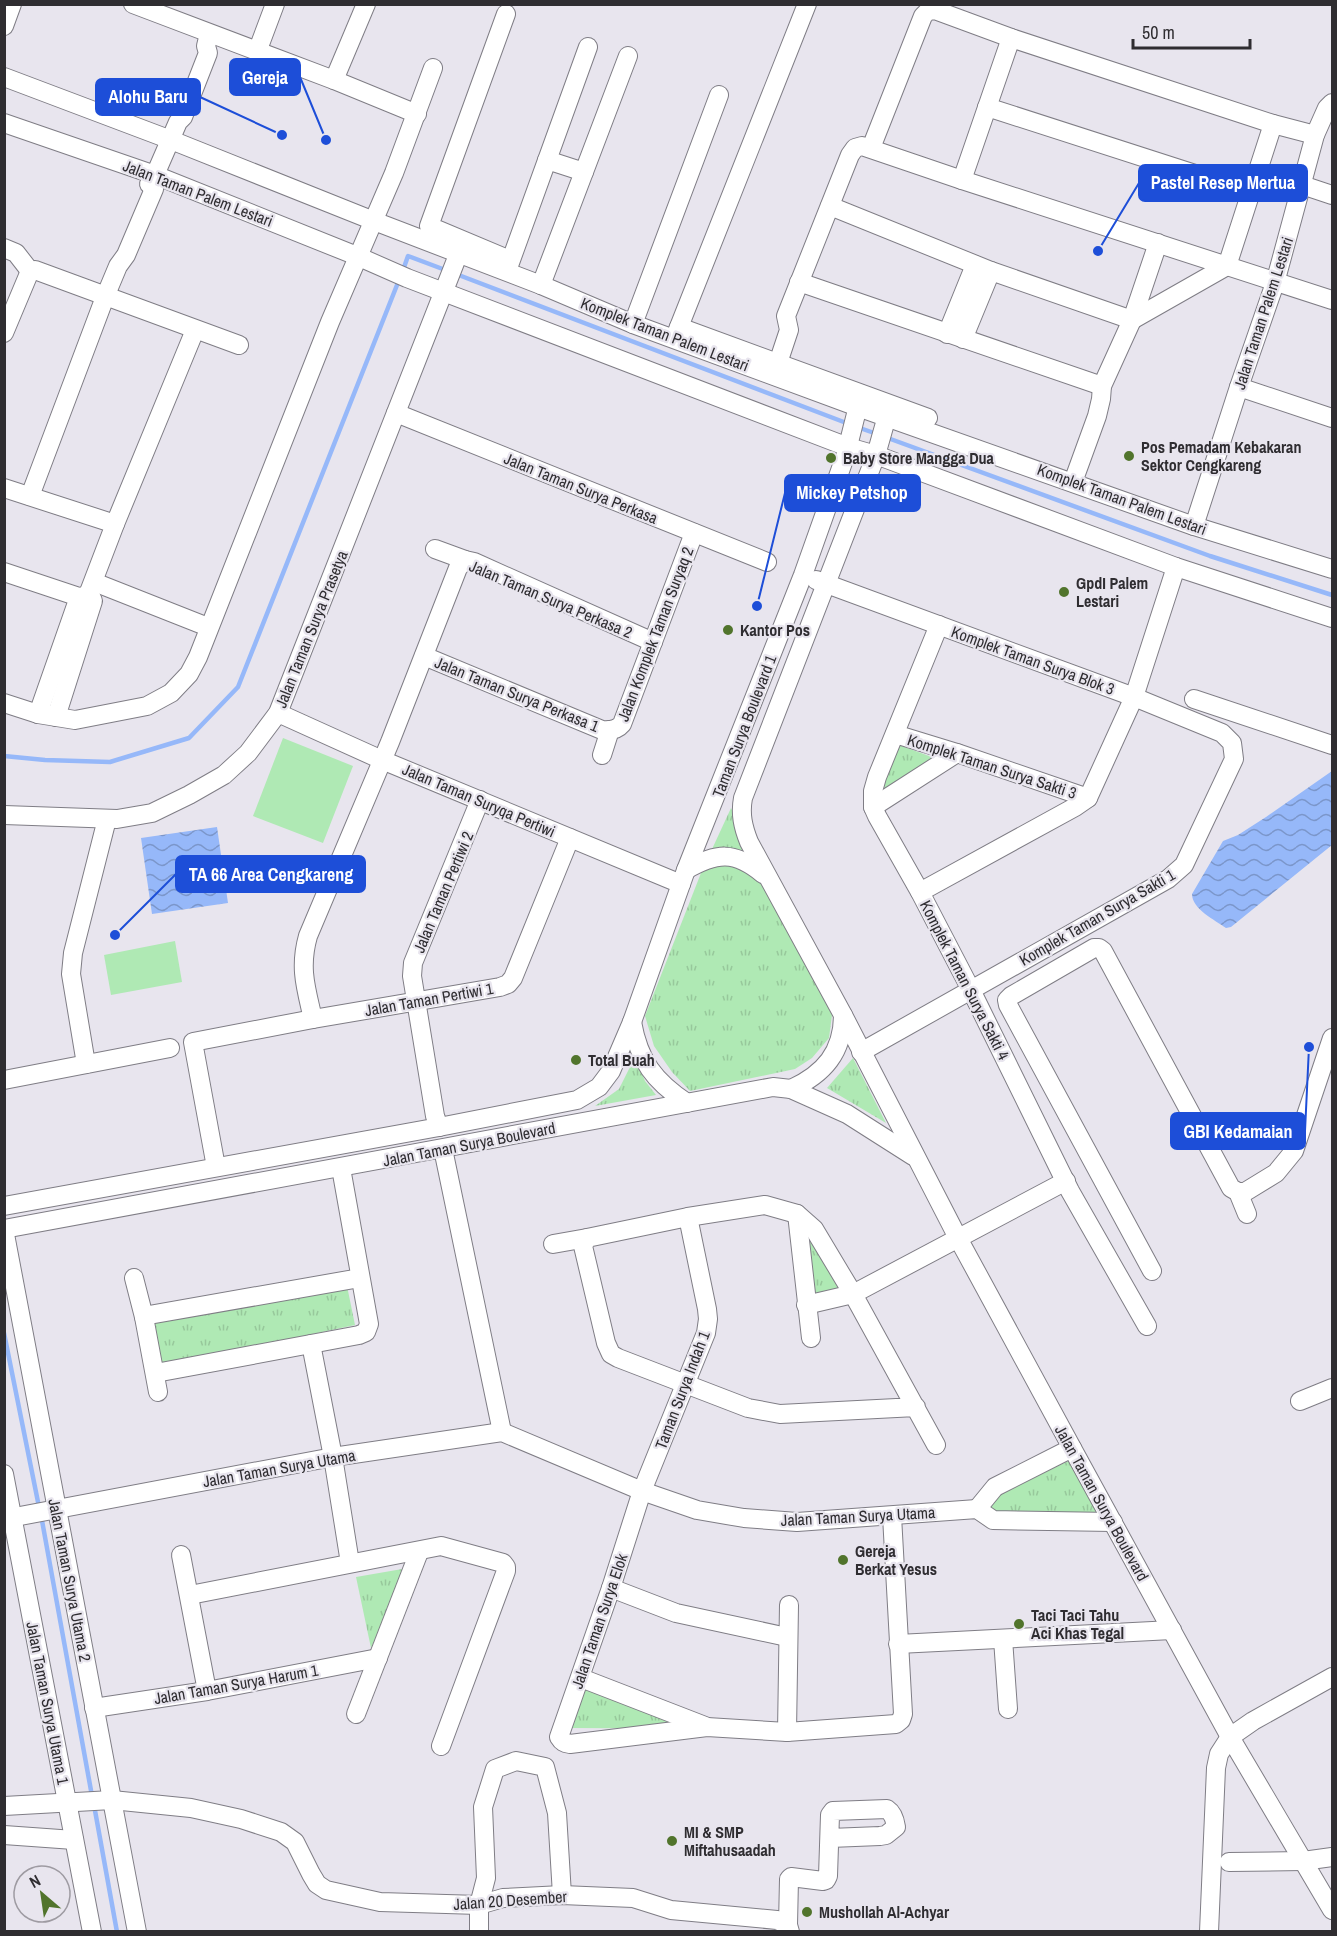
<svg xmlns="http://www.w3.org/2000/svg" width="1337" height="1936" font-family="'Archivo Narrow',sans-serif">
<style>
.grass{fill:url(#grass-tufts)}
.garden{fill:#afe9b4}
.water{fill:url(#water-waves)}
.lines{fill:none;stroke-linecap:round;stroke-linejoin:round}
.stream{stroke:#96b8f9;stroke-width:4.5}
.minor-casing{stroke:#7f7d85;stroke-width:20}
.minor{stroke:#fff;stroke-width:18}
.poi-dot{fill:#51742c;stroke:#e8e5ee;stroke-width:2}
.labels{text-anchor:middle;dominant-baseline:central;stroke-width:4.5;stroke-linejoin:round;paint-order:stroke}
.street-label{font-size:16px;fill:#2f2d31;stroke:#e8e5ee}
.poi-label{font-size:16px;font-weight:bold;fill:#2f2d31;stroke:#e8e5ee;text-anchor:start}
.leader{fill:none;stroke:#1d4ed8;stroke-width:2}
.callout-dot{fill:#1d4ed8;stroke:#e8e5ee;stroke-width:2}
.callout{fill:#1d4ed8;stroke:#1d4ed8;stroke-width:2}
.callout-label{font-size:18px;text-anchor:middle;font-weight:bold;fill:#fff}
</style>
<defs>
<pattern id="grass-tufts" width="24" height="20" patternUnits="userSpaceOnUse" patternTransform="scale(1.5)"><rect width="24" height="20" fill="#afe9b4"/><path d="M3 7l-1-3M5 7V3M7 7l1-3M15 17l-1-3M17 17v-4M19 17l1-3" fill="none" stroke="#97c89b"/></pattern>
<pattern id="water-waves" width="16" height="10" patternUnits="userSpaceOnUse" patternTransform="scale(1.5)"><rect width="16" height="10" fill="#96b8f9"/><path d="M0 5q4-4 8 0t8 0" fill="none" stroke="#7b96ca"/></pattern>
</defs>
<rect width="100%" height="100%" fill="#e8e5ee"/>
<g class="grass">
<path d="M 899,745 L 940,760 L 881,798 L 881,785 Z"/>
<path d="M 731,808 L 832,1015 L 829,1038 L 812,1058 L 795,1069 L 690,1091 L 672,1072 L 654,1046 L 645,1016 L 701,873 Z"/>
<path d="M 635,1057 L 645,1081 L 656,1095 L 595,1106 L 619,1089 Z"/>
<path d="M 853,1058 L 886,1123 L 827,1088 Z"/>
<path d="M 805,1232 L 847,1296 L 812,1301 Z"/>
<path d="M 347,1286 L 355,1325 L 162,1366 L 153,1321 Z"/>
<path d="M 1073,1459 L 1108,1521 L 950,1515 Z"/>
<path d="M 408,1568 L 371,1648 L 356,1577 Z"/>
<path d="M 587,1685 L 743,1729 L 570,1728 Z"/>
</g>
<g class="garden">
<path d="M 283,738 L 353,766 L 323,843 L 253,816 Z"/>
<path d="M 175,941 L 182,982 L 111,995 L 104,955 Z"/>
</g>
<g class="water">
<path d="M 1332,771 L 1332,845 L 1231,927 L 1226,928 C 1215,920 1192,909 1192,894 L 1223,841 L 1238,835 L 1266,817 Z"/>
<path d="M 217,827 L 228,903 L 152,914 L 141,838 Z"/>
</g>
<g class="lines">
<g class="stream">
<path d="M 402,273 L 408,256 L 448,271"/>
<path d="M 456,274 L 849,424"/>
<path d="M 857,427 L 877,434"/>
<path d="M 885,437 L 1210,556 L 1332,595"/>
<path d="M 4,756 L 45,760 L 110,762 L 189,738 L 238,687 L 399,280"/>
<path d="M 4,1333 L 39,1507"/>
<path d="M 41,1515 L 92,1796"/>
<path d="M 94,1805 L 117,1932"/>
</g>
<g class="minor-casing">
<g id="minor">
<path d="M 133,4 L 334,80 L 417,114"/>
<path d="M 506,14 L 429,226 L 510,260"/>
<path d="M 4,26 L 12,4"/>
<path d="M 257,52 L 275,4"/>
<path d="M 4,77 L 171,140 L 374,221 L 541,285 L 633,324 L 858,407 L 1194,526 L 1332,569"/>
<path d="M 334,80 L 366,4"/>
<path d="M 987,107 L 1251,192"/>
<path d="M 4,123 L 155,175 L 357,256 L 407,278 L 848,447 L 876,455 L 1176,567 L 1332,618"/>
<path d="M 871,148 L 923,16 L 928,11 L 935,10 L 1011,38 L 1273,124 L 1315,135"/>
<path d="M 547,160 L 584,172"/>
<path d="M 962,180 L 1011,38"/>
<path d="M 149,184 L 155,175 L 178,122 L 183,117 L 208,53 L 206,46 L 209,34"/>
<path d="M 1302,185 L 1332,195"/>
<path d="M 830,206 L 991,271 L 1132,320 L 1227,266 L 1273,124"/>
<path d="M 4,248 L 16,253 L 30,271 L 35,270 L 239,345"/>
<path d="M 507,271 L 588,47"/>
<path d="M 799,282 L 1102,386"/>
<path d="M 541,285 L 628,56"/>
<path d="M 633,324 L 719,95"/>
<path d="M 679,327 L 928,418"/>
<path d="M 4,333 L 30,271"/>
<path d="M 947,334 L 975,265"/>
<path d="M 675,337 L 807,4"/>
<path d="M 963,339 L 991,271"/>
<path d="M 778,363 L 789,330 L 786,316 L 850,155 L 855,148 L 862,146 L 962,180 L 1332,300"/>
<path d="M 1239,387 L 1332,418"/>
<path d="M 396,413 L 767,562"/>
<path d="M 887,416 L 876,455 L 743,798 C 740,814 743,827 749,842 L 843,1015 L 958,1238 L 1072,1448 L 1230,1737 L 1332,1910"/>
<path d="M 1073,482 L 1097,416 L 1101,399 L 1102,386 L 1132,320 L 1158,243"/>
<path d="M 4,488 L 115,524"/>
<path d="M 30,496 L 105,297 L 118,266 L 126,255 L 154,189 L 155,175"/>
<path d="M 1194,526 L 1239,387 L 1275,283 L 1315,135 L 1327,108 L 1332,103"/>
<path d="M 435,549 L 465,560 L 474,562 L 653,642"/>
<path d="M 4,572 L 79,597 L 85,596 L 89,592 L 115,524 L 195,330"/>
<path d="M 816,580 L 1134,697 L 1222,733 L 1232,743 L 1234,759 L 1184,865 L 1168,879 L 861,1052"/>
<path d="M 94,582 L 208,627"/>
<path d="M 939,625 L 877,777 L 873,791 L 873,807 L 877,816 L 920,892 L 971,990 L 1070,1191 L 1147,1326"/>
<path d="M 424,656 L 602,730 C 610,731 617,730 622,724 L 694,533"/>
<path d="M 1194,699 L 1332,745"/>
<path d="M 4,703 L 38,714 L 75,720 L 147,706 L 171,693 L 189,674 L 198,657 L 330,322 L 394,173 L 433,68"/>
<path d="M 278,713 L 382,760 L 681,884"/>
<path d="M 38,714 L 79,597"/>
<path d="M 56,717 L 93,601 L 89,592"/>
<path d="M 895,734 L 957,753 L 1088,798"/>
<path d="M 602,755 L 610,730"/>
<path d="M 873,807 L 957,753"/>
<path d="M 4,815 L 117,819 L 152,813 L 189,795 L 224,775 L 248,753 L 278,713 L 458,255"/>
<path d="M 686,870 C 717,852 735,851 763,874"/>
<path d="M 920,892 L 1075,807 L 1088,798 L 1134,697 L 1176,567"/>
<path d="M 313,1019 C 306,988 299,968 308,936 L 390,742 L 458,568 L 465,560"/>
<path d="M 632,1022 C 639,1061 654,1081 687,1103"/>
<path d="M 86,1064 L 71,974 L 73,953 L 107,819"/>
<path d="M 4,1080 L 170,1048"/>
<path d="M 791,1089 C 824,1074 843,1052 843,1015"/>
<path d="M 439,1127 L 435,1116 L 412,976 L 413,963 L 480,800"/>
<path d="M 443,1149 L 502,1432"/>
<path d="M 216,1167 L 193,1042 L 313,1019 L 500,987 L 508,984 L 513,978 L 570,838"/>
<path d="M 1238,1192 L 1245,1192 L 1276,1173 L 1294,1151 L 1332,1038"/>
<path d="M 4,1206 L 439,1127 L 577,1100 L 599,1087 L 611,1071 L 632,1022 L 686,870 L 803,575 L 846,454 L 861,394"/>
<path d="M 797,1214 L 811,1338"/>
<path d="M 688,1217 L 707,1309 L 708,1319 L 706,1333 L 642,1491 L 611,1588 L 559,1737 C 562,1742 564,1743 570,1744 L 707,1727 L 787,1732 L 896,1724 L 901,1720 L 903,1714 L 892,1516"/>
<path d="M 4,1229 L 773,1087 L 791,1089 L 847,1114 L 913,1156"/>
<path d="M 4,1229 L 137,1932"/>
<path d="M 553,1244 L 587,1238"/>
<path d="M 1152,1271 L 1008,1005 L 1007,1000 L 1011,996 L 1094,948 L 1099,948 L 1103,951 L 1231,1188 L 1238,1192 L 1247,1214"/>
<path d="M 134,1278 L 144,1317 L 158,1392"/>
<path d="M 806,1305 L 853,1294 L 1066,1181"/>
<path d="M 144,1317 L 149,1315 L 360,1278"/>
<path d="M 311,1344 L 333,1457 L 350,1563"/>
<path d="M 155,1371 L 161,1372 L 359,1335 L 366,1332 L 369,1324 L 341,1168"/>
<path d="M 1300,1401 L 1332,1388"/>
<path d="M 916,1407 L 780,1414 L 748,1408 L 618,1358 L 611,1354 L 606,1343 L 583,1246 L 587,1238 L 688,1217 L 765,1205 L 797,1214 L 814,1229 L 853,1294 L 936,1445"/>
<path d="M 4,1474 L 92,1932"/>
<path d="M 977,1509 L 995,1487 L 1072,1448"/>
<path d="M 4,1519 L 333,1457 L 502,1432 L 642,1491 L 697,1510 L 744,1518 L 797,1522 L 977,1509 L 993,1520 L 1113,1522"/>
<path d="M 181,1555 L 207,1691"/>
<path d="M 611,1588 L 676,1613 L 787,1637"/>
<path d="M 190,1595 L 441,1546 L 503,1563 L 506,1567 L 506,1571 L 441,1746"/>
<path d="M 1003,1639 L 1008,1709"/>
<path d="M 898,1644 L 1172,1630"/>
<path d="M 581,1678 L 705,1726"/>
<path d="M 94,1708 L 207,1691 L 378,1658"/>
<path d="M 356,1714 L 419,1552"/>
<path d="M 787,1732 L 789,1605"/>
<path d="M 4,1806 L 112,1800 L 191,1808 L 241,1819 L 281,1832 L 295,1842 L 311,1874 L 317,1884 L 326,1890 L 380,1902 L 479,1905 L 503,1898 L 562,1895 L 633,1898 L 671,1910 L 777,1920 L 788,1925 L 790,1932"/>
<path d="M 4,1835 L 74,1840"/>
<path d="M 1229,1862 L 1303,1861 L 1332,1857"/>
<path d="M 788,1925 L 789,1879 L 791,1877 L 823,1881 L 826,1880 L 828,1876 L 830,1815 L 833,1811 L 887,1809 C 893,1813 895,1820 896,1827 L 886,1835 L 880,1836 L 830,1838"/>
<path d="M 479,1932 L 479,1905 L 486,1878 L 483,1807 L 495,1769 L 516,1761 L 545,1767 L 557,1813 L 562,1895"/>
<path d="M 1209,1932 L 1216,1768 L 1219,1754 L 1230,1737 L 1253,1721 L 1332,1677"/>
</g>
</g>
<use href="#minor" class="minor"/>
</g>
<g class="poi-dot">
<circle cx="1129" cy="456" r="6"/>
<circle cx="831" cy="458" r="6"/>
<circle cx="1064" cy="592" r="6"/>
<circle cx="728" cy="630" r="6"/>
<circle cx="576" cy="1060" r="6"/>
<circle cx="843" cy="1560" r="6"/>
<circle cx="1019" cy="1624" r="6"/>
<circle cx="672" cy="1841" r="6"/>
<circle cx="807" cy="1912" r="6"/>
</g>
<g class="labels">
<g class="street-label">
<text transform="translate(198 193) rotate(21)">Jalan Taman Palem Lestari</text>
<text transform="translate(1263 313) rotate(-72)">Jalan Taman Palem Lestari</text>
<text transform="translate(665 334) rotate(21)">Komplek Taman Palem Lestari</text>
<text transform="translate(581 488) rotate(22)">Jalan Taman Surya Perkasa</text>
<text transform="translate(1122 499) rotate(20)">Komplek Taman Palem Lestari</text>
<text transform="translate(551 599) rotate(23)">Jalan Taman Surya Perkasa 2</text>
<text transform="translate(311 629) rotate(-68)">Jalan Taman Surya Prasetya</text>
<text transform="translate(655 634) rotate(-69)">Jalan Komplek Taman Suryaq 2</text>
<text transform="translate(1033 660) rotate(20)">Komplek Taman Surya Blok 3</text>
<text transform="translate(517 694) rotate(22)">Jalan Taman Surya Perkasa 1</text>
<text transform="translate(744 726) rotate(-69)">Taman Surya Boulevard 1</text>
<text transform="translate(992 766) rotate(18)">Komplek Taman Surya Sakti 3</text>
<text transform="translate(479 800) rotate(23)">Jalan Taman Suryqa Pertiwi</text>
<text transform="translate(443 892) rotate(-67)">Jalan Taman Pertiwi 2</text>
<text transform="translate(1097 917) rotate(-30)">Komplek Taman Surya Sakti 1</text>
<text transform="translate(965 980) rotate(63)">Komplek Taman Surya Sakti 4</text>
<text transform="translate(429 999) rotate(-10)">Jalan Taman Pertiwi 1</text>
<text transform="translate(469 1144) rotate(-11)">Jalan Taman Surya Boulevard</text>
<text transform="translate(682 1390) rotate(-69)">Taman Surya Indah 1</text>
<text transform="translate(279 1468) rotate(-10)">Jalan Taman Surya Utama</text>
<text transform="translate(1102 1503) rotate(61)">Jalan Taman Surya Boulevard</text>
<text transform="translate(858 1516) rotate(-3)">Jalan Taman Surya Utama</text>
<text transform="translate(70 1580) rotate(79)">Jalan Taman Surya Utama 2</text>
<text transform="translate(599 1621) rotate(-71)">Jalan Taman Surya Elok</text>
<text transform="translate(236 1684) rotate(-10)">Jalan Taman Surya Harum 1</text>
<text transform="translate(48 1703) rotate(79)">Jalan Taman Surya Utama 1</text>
<text transform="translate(510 1900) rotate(-4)">Jalan 20 Desember</text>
</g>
<g class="poi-label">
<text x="1141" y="447">Pos Pemadam Kebakaran<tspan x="1141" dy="18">Sektor Cengkareng</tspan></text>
<text x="843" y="458">Baby Store Mangga Dua</text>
<text x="1076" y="583">GpdI Palem<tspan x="1076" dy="18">Lestari</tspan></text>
<text x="740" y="630">Kantor Pos</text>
<text x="588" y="1060">Total Buah</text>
<text x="855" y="1551">Gereja<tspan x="855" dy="18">Berkat Yesus</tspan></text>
<text x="1031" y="1615">Taci Taci Tahu<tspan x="1031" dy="18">Aci Khas Tegal</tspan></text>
<text x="684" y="1832">MI &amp; SMP<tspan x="684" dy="18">Miftahusaadah</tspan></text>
<text x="819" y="1912">Mushollah Al-Achyar</text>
</g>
</g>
<path class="leader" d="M326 140L300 77M282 135L200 97M1098 251L1139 183M757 606L785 493M115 935L176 874M1309 1047L1305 1131"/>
<g class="callout-dot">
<circle cx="326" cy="140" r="6"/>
<circle cx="282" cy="135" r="6"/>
<circle cx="1098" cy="251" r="6"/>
<circle cx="757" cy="606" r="6"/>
<circle cx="115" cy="935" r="6"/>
<circle cx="1309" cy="1047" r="6"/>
</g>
<g class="callout">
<rect x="230" y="59" width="70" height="36" rx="6"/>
<rect x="96" y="79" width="104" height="36" rx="6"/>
<rect x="1139" y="165" width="168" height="36" rx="6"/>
<rect x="785" y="475" width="135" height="36" rx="6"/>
<rect x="176" y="856" width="189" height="36" rx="6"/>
<rect x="1171" y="1113" width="134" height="36" rx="6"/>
</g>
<g class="callout-label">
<text x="265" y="84">Gereja</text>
<text x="148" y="103">Alohu Baru</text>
<text x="1223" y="189">Pastel Resep Mertua</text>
<text x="852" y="499">Mickey Petshop</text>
<text x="271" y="881">TA 66 Area Cengkareng</text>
<text x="1238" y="1138">GBI Kedamaian</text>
</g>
<rect width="1337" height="1936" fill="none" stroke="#2f2d31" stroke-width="12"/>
<g transform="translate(42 1894) rotate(331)"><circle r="28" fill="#e8e5ee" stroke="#9e9ba2" stroke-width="1.5"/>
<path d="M0-4.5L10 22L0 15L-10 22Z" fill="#51742c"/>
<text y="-9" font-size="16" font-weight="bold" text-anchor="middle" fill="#2f2d31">N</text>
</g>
<path d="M1133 39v9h117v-9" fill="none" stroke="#2f2d31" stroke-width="3"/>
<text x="1142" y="39" font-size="18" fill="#2f2d31" stroke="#e8e5ee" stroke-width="4.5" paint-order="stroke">50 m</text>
</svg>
